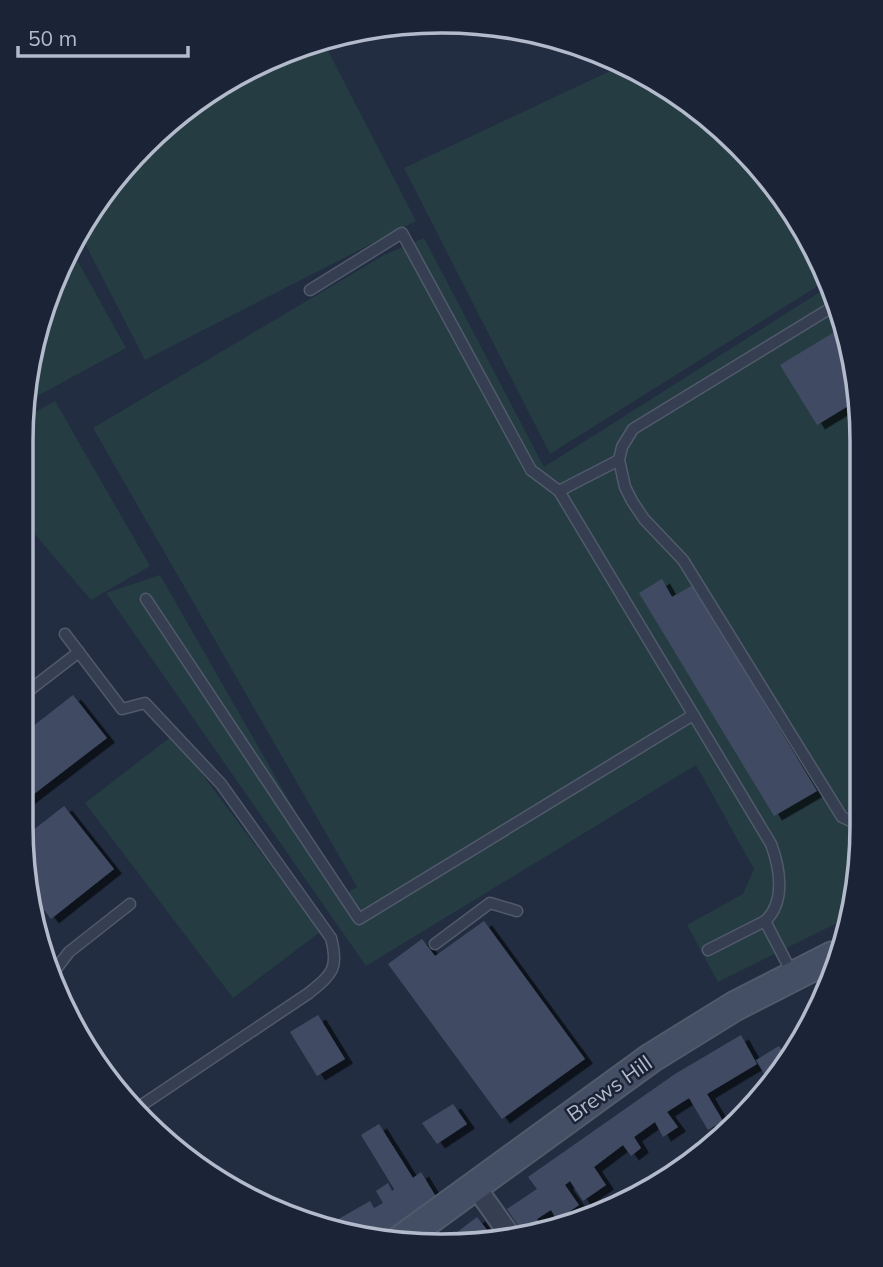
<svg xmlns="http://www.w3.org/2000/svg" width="883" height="1267" font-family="Mulish,sans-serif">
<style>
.green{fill:#243c42}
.building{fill:#404c64;filter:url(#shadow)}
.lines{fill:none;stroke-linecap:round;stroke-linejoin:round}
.lane-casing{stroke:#515a6b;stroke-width:13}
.street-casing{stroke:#515a6b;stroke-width:23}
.secondary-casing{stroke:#515a6b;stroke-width:32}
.lane{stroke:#363f51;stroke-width:10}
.street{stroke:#363f51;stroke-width:19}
.secondary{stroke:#444e64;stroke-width:28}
.labels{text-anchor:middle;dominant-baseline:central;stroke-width:5;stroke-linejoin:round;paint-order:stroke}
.street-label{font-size:21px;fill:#b3bacb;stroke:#1b2436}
.rim{fill:none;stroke:#b3bacb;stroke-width:3.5}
</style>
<defs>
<filter id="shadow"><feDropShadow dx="8" dy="4.5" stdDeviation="0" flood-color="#0009"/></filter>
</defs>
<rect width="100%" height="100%" fill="#222d41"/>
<g class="green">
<path d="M 323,41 L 416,221 L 145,360 L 78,230 L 164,126 L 306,43 Z"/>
<path d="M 625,64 L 757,164 L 819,256 L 826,281 L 550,454 L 404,168 Z"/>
<path d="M 424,238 L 544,467 L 828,287 L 858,386 L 861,853 L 843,920 L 718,982 L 687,925 L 743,894 L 754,869 L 696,765 L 366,966 L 106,593 L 160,575 L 343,895 L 357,887 L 93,428 L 384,255 Z"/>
<path d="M 71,249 L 126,348 L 28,401 L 29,359 Z"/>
<path d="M 55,401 L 150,566 L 91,600 L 26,524 L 28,416 Z"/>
<path d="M 173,735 L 320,932 L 233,998 L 85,803 Z"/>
</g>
<g class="building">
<path d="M 841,328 L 858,386 L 858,400 L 817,425 L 780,365 Z"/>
<path d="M 662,579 L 672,597 L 693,585 L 817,791 L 774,816 L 639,593 Z"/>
<path d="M 73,695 L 107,738 L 21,804 L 23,734 Z"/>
<path d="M 64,806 L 114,869 L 51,919 L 30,892 L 23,838 Z"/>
<path d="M 484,921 L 585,1059 L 502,1119 L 388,964 L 422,939 L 435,956 Z"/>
<path d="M 318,1015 L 345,1059 L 317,1076 L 290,1032 Z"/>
<path d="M 741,1035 L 757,1064 L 707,1094 L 723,1121 L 708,1130 L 689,1098 L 667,1112 L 678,1127 L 663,1137 L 655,1122 L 634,1137 L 641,1148 L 631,1156 L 623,1145 L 594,1167 L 606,1185 L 583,1201 L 570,1181 L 565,1185 L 579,1205 L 557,1220 L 551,1210 L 537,1219 L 544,1231 L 526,1237 L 507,1209 L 537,1189 L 528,1177 L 675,1074 Z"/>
<path d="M 779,1046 L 785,1055 L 767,1079 L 756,1060 Z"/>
<path d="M 453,1104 L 467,1124 L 437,1144 L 422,1123 Z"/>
<path d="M 379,1124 L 413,1178 L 421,1172 L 438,1200 L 375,1239 L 309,1221 L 321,1214 L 328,1225 L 370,1201 L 374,1208 L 383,1203 L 376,1191 L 388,1183 L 392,1191 L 394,1189 L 361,1135 Z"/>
<path d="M 477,1217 L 494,1239 L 447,1240 Z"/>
</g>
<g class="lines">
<g class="lane-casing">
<g id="lane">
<path d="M 310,290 L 402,233 L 531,470 L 559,491 L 771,844 C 780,868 786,902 765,921 L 708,950"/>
<path d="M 834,306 L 633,429 L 622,447 L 619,460 L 625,487 L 632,501 L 644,519 L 683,560 L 842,817 L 861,826"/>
<path d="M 559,491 L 619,460"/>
<path d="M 146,599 L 359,919 L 693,715"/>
<path d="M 65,634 L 122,709 L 145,703 L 221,784 L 331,938 C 339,969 332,974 309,993 L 136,1109"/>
<path d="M 23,695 L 79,652"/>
<path d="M 765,921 L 792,973"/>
<path d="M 435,944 L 490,903 L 517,911"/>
<path d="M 53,973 L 69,952 L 130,904"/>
</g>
</g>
<g class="street-casing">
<path id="street" d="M 475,1186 L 512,1238"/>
</g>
<g class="secondary-casing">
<path id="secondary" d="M 398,1242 L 651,1058 L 735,1006 L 833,956"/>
</g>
<use href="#lane" class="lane"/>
<use href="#street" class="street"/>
<use href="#secondary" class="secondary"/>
</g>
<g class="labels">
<g class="street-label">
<text transform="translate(609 1088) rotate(-35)">Brews Hill</text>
</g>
</g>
<path d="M0 0H883V1267H0ZM441 33H442A408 408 0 0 1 850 441V826A408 408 0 0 1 442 1234H441A408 408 0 0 1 33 826V441A408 408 0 0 1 441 33Z" fill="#1b2436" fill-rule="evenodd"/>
<path class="rim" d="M441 33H442A408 408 0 0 1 850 441V826A408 408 0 0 1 442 1234H441A408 408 0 0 1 33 826V441A408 408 0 0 1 441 33Z"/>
<path d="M18 46v10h170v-10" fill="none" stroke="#b3bacb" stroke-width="3.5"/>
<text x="28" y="46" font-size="21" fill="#b3bacb" stroke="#1b2436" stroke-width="5" paint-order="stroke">50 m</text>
</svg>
